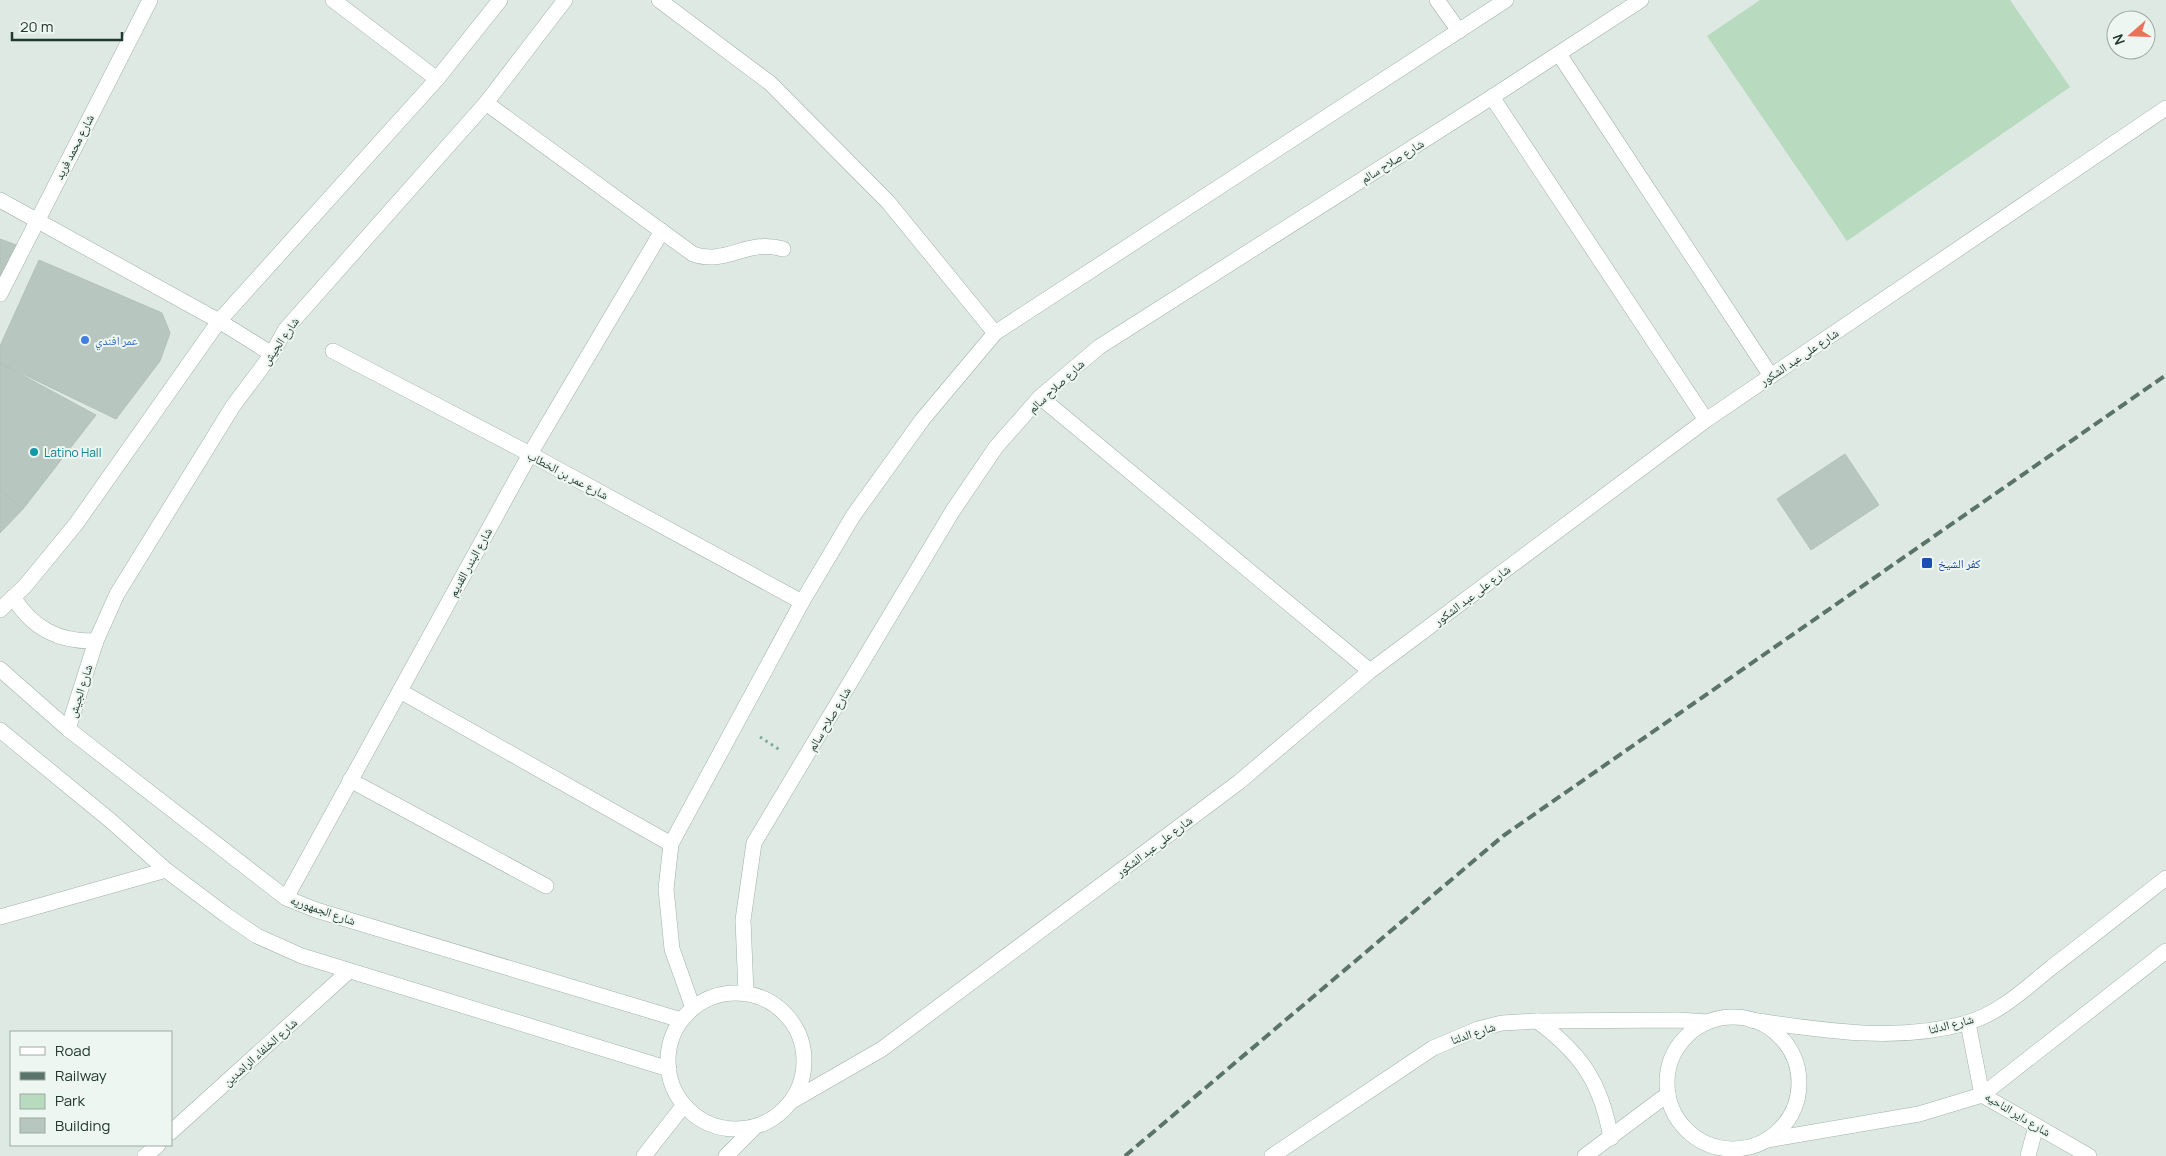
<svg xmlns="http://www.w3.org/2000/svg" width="2166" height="1156" font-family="Manrope,'Noto Naskh Arabic',sans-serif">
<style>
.green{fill:#b8dabe}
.building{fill:#b7c6bf;stroke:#b1c2ba}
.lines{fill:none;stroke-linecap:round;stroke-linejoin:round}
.lane-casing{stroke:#a1b0aa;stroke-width:16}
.street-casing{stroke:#a1b0aa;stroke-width:16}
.secondary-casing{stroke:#9eb4aa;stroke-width:16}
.path{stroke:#80ab9a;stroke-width:3;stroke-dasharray:2.5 4;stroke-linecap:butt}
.lane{stroke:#fff;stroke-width:15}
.street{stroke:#fff;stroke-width:15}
.secondary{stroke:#fff;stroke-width:15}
.rail{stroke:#5a746b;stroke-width:4;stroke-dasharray:10 5;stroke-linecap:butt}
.shop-dot{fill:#3f7fe0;stroke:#eef6f1;stroke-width:2}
.culture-dot{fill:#0f9aa8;stroke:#eef6f1;stroke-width:2}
.transit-dot{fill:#1a4fb4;stroke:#eef6f1;stroke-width:2}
.labels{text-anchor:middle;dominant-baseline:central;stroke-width:4;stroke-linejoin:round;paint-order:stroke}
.street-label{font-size:12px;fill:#203830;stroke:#eef6f1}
.shop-label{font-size:12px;fill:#366cbe;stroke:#eef6f1;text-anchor:start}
.culture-label{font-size:12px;fill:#0d838f;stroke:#eef6f1;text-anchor:start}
.transit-label{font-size:12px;fill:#164399;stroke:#eef6f1;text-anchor:start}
</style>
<rect width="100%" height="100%" fill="#dee9e3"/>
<path class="green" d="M 1760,0 L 2010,0 L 2070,87 L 1847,241 L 1707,36 Z"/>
<g class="building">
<path d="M 0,239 L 19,246 L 0,284 Z"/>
<path d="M 39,260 L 162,313 L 170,333 L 160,361 L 116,419 L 0,363 L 0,346 Z"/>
<path d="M 0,363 L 96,415 L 23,509 L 0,490 Z"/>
<path d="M 1845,454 L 1879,505 L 1811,550 L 1777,499 Z"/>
<path d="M 0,491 L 23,509 L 0,533 Z"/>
</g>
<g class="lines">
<g class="lane-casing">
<g id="lane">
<path d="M 659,0 L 770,83 L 888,202 L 995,333"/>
<path d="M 1437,0 L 1459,31"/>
<path d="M 1559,54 L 1771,376"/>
<path d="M 1492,97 L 1706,420"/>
<path d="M 486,103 L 693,254 C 726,266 748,238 783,249"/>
<path d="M 1040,397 L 1370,671"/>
<path d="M 530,454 L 662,231"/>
<path d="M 400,691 L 671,844"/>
<path d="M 350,780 L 546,886"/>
<path d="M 792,1101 L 882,1049 L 1239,782 L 1370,671 L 1706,420 L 2166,108"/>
</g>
</g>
<g class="street-casing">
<g id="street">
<path d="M 333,0 L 437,79"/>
<path d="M 0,200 L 219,321 L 272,354"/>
<path d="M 0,294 L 150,0"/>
<path d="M 333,351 L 530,454 L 802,602"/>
<path d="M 286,898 L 530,454"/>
<path d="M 0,917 L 166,870"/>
<path d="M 1968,1023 L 1982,1095 L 2089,1156"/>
<path d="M 171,1132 L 349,971"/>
<path d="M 145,1156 L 158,1145"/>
<path d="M 1585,1156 L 1668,1094"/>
<path d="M 2028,1156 L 2036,1126"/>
</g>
</g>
<g class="secondary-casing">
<g id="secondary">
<path d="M 13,597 C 33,629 59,642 96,641"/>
<path d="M 0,610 L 25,586 L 76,524 L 219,321 L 437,79 L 500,0"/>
<path d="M 0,669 L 68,729 L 286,898 L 316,910 L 681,1020"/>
<path d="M 68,729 L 96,641 L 117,594 L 233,406 L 272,354 L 285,330 L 486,103 L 565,0"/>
<path d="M 0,730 L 111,821 L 166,870 L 226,915 L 257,936 L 302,956 L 669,1069"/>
<path d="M 746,993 L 743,920 L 754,843 L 952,512 L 996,447 L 1040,397 L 1099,347 L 1492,97 L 1641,0"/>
<circle cx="736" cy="1061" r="68"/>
<path d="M 693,1008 L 672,949 L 666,889 L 671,844 L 802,602 L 853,516 L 922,420 L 995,333 L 1506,0"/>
<circle cx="1733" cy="1083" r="66"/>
<path d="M 1751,1020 C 1822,1030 1896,1043 1966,1023 C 1999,1014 2026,988 2052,967 C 2090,938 2128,908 2166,878"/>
<path d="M 1537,1021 C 1582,1054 1601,1083 1611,1138"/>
<path d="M 1767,1140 L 1919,1114 L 1982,1095 L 2166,951"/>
<path d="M 644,1156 L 684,1105"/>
<path d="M 726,1156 L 755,1127"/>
<path d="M 1272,1156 L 1433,1048 L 1478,1029 L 1502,1023 L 1537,1021 L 1678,1020 L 1707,1022"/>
</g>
</g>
<path class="path" d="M 760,737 L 780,750"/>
<use href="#lane" class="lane"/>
<use href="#street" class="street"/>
<use href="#secondary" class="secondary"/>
<path class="rail" d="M 1125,1156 L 1503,836 L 2166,375"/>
</g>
<circle class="shop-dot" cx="85" cy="340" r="5"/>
<circle class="culture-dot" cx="34" cy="452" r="5"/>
<rect class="transit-dot" x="1921" y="557" width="12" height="12" rx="2.5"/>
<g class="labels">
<g class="street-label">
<text transform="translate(74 147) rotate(-63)">شارع محمد فريد</text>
<text transform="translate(1392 161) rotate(-32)">شارع صلاح سالم</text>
<text transform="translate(280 341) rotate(-55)">شارع الجيش</text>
<text transform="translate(1799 357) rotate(-34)">شارع على عبد الشكور</text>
<text transform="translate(1056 386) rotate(-43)">شارع صلاح سالم</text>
<text transform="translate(568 475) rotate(28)">شارع عمر بن الخطاب</text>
<text transform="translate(470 562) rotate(-61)">شارع البندر القديم</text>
<text transform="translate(1472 595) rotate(-37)">شارع على عبد الشكور</text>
<text transform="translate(80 691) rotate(-72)">شارع الجيش</text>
<text transform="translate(829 719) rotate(-59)">شارع صلاح سالم</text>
<text transform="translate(1154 846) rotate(-37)">شارع على عبد الشكور</text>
<text transform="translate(323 910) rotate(19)">شارع الجمهوريه</text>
<text transform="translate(1951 1024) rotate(-14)">شارع الدلتا</text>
<text transform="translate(1473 1033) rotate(-18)">شارع الدلتا</text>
<text transform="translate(260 1052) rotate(-42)">شارع الخلفاء الراشدين</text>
<text transform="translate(2018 1114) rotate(31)">شارع داير الناحيه</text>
</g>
<g class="shop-label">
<text x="95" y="340">عمر افندي</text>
</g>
<g class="culture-label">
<text x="44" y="452">Latino Hall</text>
</g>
<g class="transit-label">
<text x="1938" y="563">كفر الشيخ</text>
</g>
</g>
<rect x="10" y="1031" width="162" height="115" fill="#eef6f1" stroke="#9caaa4"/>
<rect x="20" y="1047" width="25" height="8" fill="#ffffff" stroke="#9caaa4"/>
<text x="55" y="1056" font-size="15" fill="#203830">Road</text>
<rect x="20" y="1072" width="25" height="8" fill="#5a746b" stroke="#9caaa4"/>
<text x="55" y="1081" font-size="15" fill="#203830">Railway</text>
<rect x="20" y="1094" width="25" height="15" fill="#b8dabe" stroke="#9caaa4"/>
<text x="55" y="1106" font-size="15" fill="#203830">Park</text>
<rect x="20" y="1118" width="25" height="15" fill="#b7c6bf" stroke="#9caaa4"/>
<text x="55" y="1131" font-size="15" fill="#203830">Building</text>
<g transform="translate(2131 35) rotate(250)"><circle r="24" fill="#eef6f1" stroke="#9caaa4"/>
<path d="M0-4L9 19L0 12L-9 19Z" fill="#eb725a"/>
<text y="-8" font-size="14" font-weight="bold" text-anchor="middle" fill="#203830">N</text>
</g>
<path d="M12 32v8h110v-8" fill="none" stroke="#203830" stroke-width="2.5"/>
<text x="20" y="32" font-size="15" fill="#203830" stroke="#eef6f1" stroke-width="4" paint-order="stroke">20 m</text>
</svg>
